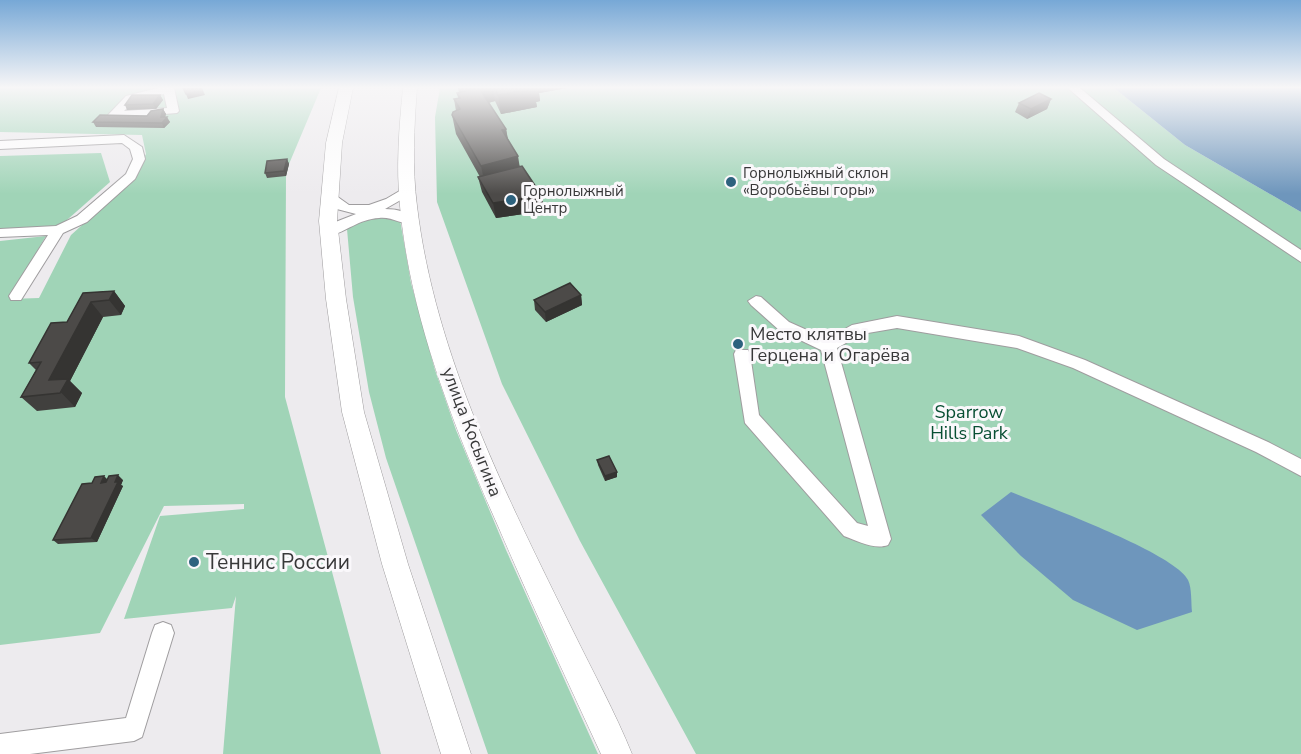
<svg xmlns="http://www.w3.org/2000/svg" width="1301" height="754" font-family="'Nunito Sans',sans-serif">
<style>
.green{fill:#a0d4b7}
.water{fill:#6e96bc}
.lines{fill:none;stroke-linecap:round;stroke-linejoin:round}
.minor-casing{stroke:#9f9d9f;stroke-width:2}
.major-casing{stroke:#9f9d9f;stroke-width:1}
.minor{fill:#fff;fill-rule:evenodd}
.major{fill:#fff;fill-rule:evenodd}
.wall{fill:#41403e}
.shaded-wall{fill:#353432}
.building{fill:#4c4a48;stroke:#353432;stroke-width:1.5}
.poi-dot{fill:#2d627e;stroke:#faf8fb;stroke-width:2}
.labels{text-anchor:middle;dominant-baseline:central;stroke-width:6;stroke-linejoin:round;paint-order:stroke}
.far-poi-label{font-size:15px;fill:#383839;stroke:#faf8fb;text-anchor:start}
.poi-label{font-size:18px;fill:#383839;stroke:#faf8fb;text-anchor:start}
.park-label{font-size:18px;fill:#084f33;stroke:#faf8fb}
.street-label{font-size:18px;fill:#383839;stroke:#faf8fb}
.near-poi-label{font-size:21px;fill:#383839;stroke:#faf8fb;text-anchor:start}
</style>
<rect width="100%" height="100%" fill="#edebee"/>
<g class="green">
<path d="M 0,88 L 321,88 L 289,164 L 286,176 L 285,397 L 381,754 L 223,754 L 236,596 L 232,608 L 124,619 L 160,516 L 244,509 L 244,504 L 164,506 L 100,633 L 0,645 L 0,241 L 46,236 L 9,299 L 39,298 L 71,235 L 129,183 L 146,154 L 142,135 L 0,132 Z"/>
<path d="M 440,88 L 1114,88 L 1185,145 L 1301,212 L 1301,754 L 696,754 L 580,541 L 502,384 L 437,202 L 435,117 Z"/>
<path d="M 101,153 L 110,182 L 59,227 L 0,231 L 0,156 Z"/>
<path d="M 399,214 L 411,283 L 435,370 L 456,430 L 506,550 L 598,754 L 488,754 L 386,458 L 369,392 L 353,297 L 347,229 L 358,221 Z"/>
</g>
<g class="water">
<path d="M 1114,88 L 1301,88 L 1301,212 L 1185,145 Z"/>
<path d="M 1011,492 C 1043,505 1175,553 1188,580 C 1192,588 1191,603 1192,612 L 1137,630 L 1073,600 L 1021,556 L 981,515 Z"/>
</g>
<g class="lines">
<g class="minor-casing">
<g id="minor">
<path d="M 158,88 L 174,88 L 179,111 L 177,113 L 114,118 L 108,115 L 126,96 ZM 164,94 L 167,108 L 124,111 L 134,101 Z"/>
<path d="M 1068,88 L 1080,88 L 1164,159 L 1301,250 L 1301,262 L 1156,165 Z"/>
<path d="M 124,135 L 142,147 L 145,159 L 135,179 L 87,222 L 63,233 L 21,300 L 11,300 L 9,296 L 48,235 L 0,237 L 0,229 L 56,226 L 77,216 L 126,174 L 133,159 L 130,149 L 122,143 L 0,149 L 0,141 Z"/>
<path d="M 408,186 L 413,187 L 414,190 L 413,193 L 385,209 C 397,209 410,212 418,221 L 416,224 C 405,227 393,216 379,218 C 359,219 346,232 329,236 L 322,232 L 333,223 L 356,214 L 333,208 L 323,198 L 325,195 L 335,195 L 349,205 L 369,205 L 386,199 Z"/>
<path d="M 756,296 L 761,297 L 789,322 L 827,339 L 852,325 L 897,316 L 1019,336 L 1085,360 L 1268,442 L 1301,459 L 1301,476 L 1256,452 L 1073,368 L 1017,348 L 897,328 L 862,334 L 837,348 L 891,539 L 888,545 C 875,550 857,541 844,536 L 745,423 L 734,354 L 736,350 L 748,350 L 750,354 L 759,415 L 857,523 L 868,526 L 821,350 L 779,330 L 751,305 L 748,301 Z"/>
<path d="M 163,622 L 171,625 L 174,633 L 142,737 L 134,741 L 30,754 L 0,754 L 0,734 L 126,718 L 152,633 L 155,625 Z"/>
</g>
</g>
<g class="major-casing">
<g id="major">
<path d="M 339,88 L 353,88 L 342,143 L 337,221 L 346,299 L 364,412 L 408,564 L 471,754 L 441,754 L 382,564 L 342,412 L 326,299 L 319,221 L 326,143 Z"/>
<path d="M 403,88 L 417,88 C 414,128 412,167 417,206 C 435,356 507,497 573,631 C 593,672 615,712 632,754 L 601,754 C 566,678 531,603 498,526 C 453,425 410,317 400,206 C 396,166 399,128 403,88 Z"/>
</g>
</g>
<use href="#minor" class="minor"/>
<use href="#major" class="major"/>
</g>
<g class="wall">
<path d="M 458,88 L 567,88 L 539,93 L 540,101 L 536,102 L 537,107 L 501,114 L 495,101 L 488,103 L 506,129 L 508,139 L 520,167 L 542,196 L 544,211 L 496,218 L 482,192 L 478,177 L 480,177 L 456,134 L 452,115 L 456,111 L 454,99 L 458,98 L 457,93 L 459,93 Z"/>
<path d="M 160,95 L 163,100 L 156,109 L 127,110 L 125,105 Z"/>
<path d="M 1051,99 L 1047,109 L 1027,119 L 1015,112 L 1019,103 Z"/>
<path d="M 163,109 L 166,114 L 165,117 L 170,122 L 164,128 L 96,127 L 93,122 L 147,116 Z"/>
<path d="M 287,159 L 289,164 L 286,176 L 267,178 L 265,173 Z"/>
<path d="M 114,291 L 125,306 L 121,315 L 103,317 L 70,381 L 82,393 L 75,407 L 37,411 L 21,397 L 36,370 L 29,363 L 67,322 L 83,293 Z"/>
<path d="M 581,295 L 582,305 L 546,322 L 535,310 L 534,300 Z"/>
<path d="M 597,460 L 617,472 L 617,477 L 605,481 L 598,465 Z"/>
<path d="M 107,480 L 123,480 L 121,485 L 123,486 L 97,542 L 58,544 L 53,540 L 92,483 Z"/>
</g>
<g class="shaded-wall">
<path d="M 202,88 L 205,95 L 188,99 L 186,94 Z"/>
<path d="M 487,88 L 493,88 L 495,101 L 484,104 L 481,89 Z"/>
<path d="M 533,88 L 567,88 L 539,93 L 540,101 L 536,102 L 537,107 L 501,114 L 498,95 Z"/>
<path d="M 160,95 L 163,100 L 156,109 L 153,104 Z"/>
<path d="M 1051,99 L 1047,109 L 1027,119 L 1031,109 Z"/>
<path d="M 163,109 L 166,114 L 164,120 L 167,117 L 170,122 L 164,128 L 162,123 L 161,117 Z"/>
<path d="M 506,129 L 509,148 L 502,130 Z"/>
<path d="M 518,156 L 521,175 L 485,185 L 481,166 Z"/>
<path d="M 287,159 L 289,164 L 286,176 L 284,171 Z"/>
<path d="M 542,196 L 544,211 L 496,218 L 493,203 Z"/>
<path d="M 114,291 L 125,306 L 121,315 L 109,300 Z"/>
<path d="M 581,295 L 582,305 L 546,322 L 545,312 Z"/>
<path d="M 91,302 L 103,317 L 70,381 L 82,393 L 75,407 L 49,380 Z"/>
<path d="M 617,472 L 617,477 L 605,481 L 605,476 Z"/>
<path d="M 118,475 L 123,480 L 121,485 L 123,486 L 97,542 L 91,538 Z"/>
<path d="M 104,476 L 109,481 L 106,487 L 101,483 Z"/>
</g>
<g class="building">
<path d="M 183,88 L 201,88 L 202,90 L 186,94 Z"/>
<path d="M 459,88 L 478,88 L 461,92 Z"/>
<path d="M 479,88 L 506,129 L 502,130 L 518,156 L 481,166 L 452,115 L 453,112 L 460,109 L 454,99 L 460,98 L 457,93 Z"/>
<path d="M 495,88 L 535,88 L 498,95 Z"/>
<path d="M 1039,93 L 1051,99 L 1031,109 L 1019,103 Z"/>
<path d="M 132,95 L 160,95 L 153,104 L 125,105 Z"/>
<path d="M 163,109 L 161,117 L 167,117 L 162,123 L 93,122 L 100,115 L 147,116 L 151,111 Z"/>
<path d="M 287,159 L 284,171 L 265,173 L 267,161 Z"/>
<path d="M 522,166 L 542,196 L 493,203 L 478,177 Z"/>
<path d="M 570,283 L 581,295 L 545,312 L 534,300 Z"/>
<path d="M 114,291 L 109,300 L 91,302 L 49,380 L 68,379 L 60,393 L 21,397 L 41,362 L 29,363 L 51,323 L 67,322 L 83,293 Z"/>
<path d="M 609,456 L 617,472 L 605,476 L 597,460 Z"/>
<path d="M 118,475 L 115,482 L 118,482 L 91,538 L 53,540 L 82,484 L 92,483 L 95,477 L 104,476 L 101,483 L 106,482 L 109,476 Z"/>
</g>
<linearGradient id="sky" x2="0" y2="1"><stop stop-color="#77a8d6"/><stop offset="0.45" stop-color="#f7f6f7"/><stop offset="1" stop-color="#f7f6f7" stop-opacity="0"/></linearGradient>
<rect width="1301" height="194" fill="url(#sky)"/>
<g class="poi-dot">
<circle cx="731" cy="182" r="6"/>
<circle cx="511" cy="200" r="6"/>
<circle cx="738" cy="344" r="6"/>
<circle cx="194" cy="562" r="6"/>
</g>
<g class="labels">
<g class="far-poi-label">
<text x="743" y="173">Горнолыжный склон<tspan x="743" dy="17">«Воробьёвы горы»</tspan></text>
<text x="523" y="191">Горнолыжный<tspan x="523" dy="17">Центр</tspan></text>
</g>
<g class="poi-label">
<text x="750" y="334">Место клятвы<tspan x="750" dy="21">Герцена и Огарёва</tspan></text>
</g>
<g class="park-label">
<text x="969" y="412">Sparrow<tspan x="969" dy="21">Hills Park</tspan></text>
</g>
<g class="street-label">
<text transform="translate(472 432) rotate(69)">улица Косыгина</text>
</g>
<g class="near-poi-label">
<text x="206" y="562">Теннис России</text>
</g>
</g>
</svg>
